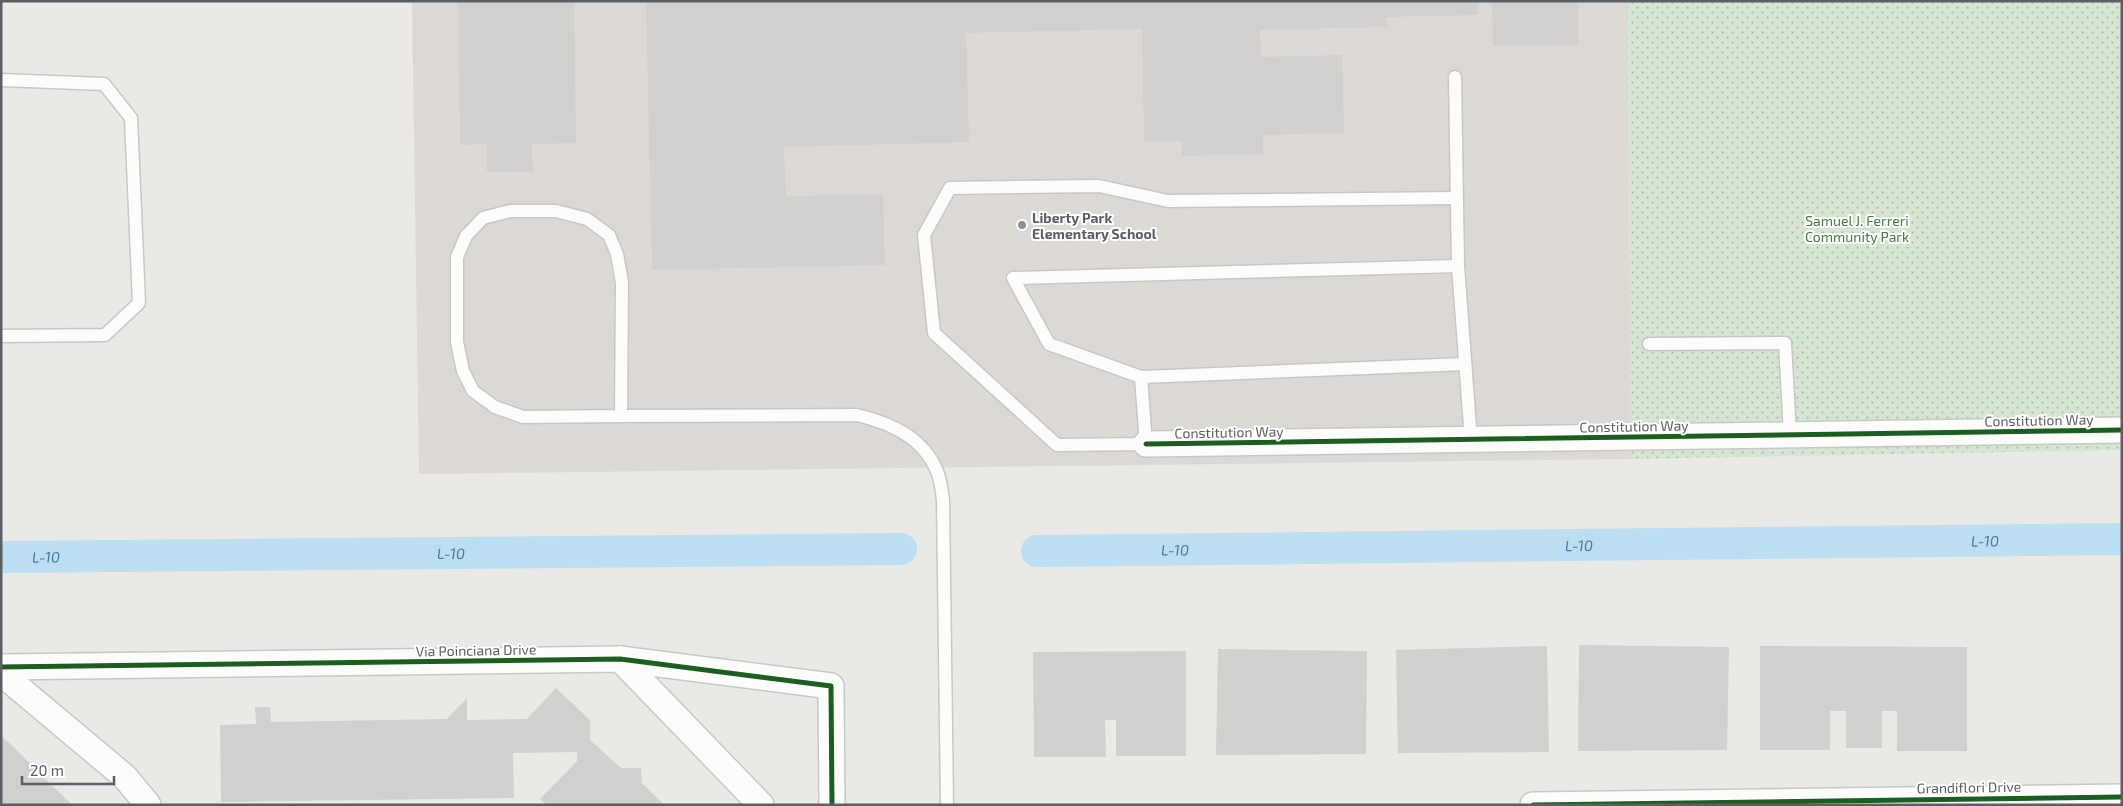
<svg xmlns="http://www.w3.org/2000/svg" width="2123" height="806" font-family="'Exo 2',sans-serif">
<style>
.education{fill:#dcd9d5}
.park{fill:url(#park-dots)}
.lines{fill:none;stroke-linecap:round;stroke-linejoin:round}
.canal{stroke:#bcdef2;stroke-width:32}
.building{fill:#d1d0ce}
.lane-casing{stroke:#c7c7c7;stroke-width:15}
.street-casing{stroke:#c7c7c7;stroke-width:28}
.lane{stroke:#fcfcfb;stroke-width:12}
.street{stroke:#fcfcfb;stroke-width:25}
.cycleway-casing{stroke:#fff;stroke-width:8}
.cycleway{stroke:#1b5e20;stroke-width:5}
.poi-dot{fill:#8d8f90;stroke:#fff;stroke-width:2}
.labels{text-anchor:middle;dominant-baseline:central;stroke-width:4;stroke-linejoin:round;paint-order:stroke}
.poi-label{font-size:14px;font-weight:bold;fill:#5b5e62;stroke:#fff;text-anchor:start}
.park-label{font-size:14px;fill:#3c803c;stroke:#fff}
.street-label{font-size:14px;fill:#5b5e62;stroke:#fff}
.water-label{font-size:15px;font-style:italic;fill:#477ba7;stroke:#fff}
</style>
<defs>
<pattern id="park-dots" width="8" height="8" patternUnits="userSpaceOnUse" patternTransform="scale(1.25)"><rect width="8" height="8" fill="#d5e5d1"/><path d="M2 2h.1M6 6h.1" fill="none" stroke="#b0bdad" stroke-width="1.8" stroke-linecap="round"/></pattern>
</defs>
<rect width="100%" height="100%" fill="#eae9e5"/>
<path class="education" d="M 412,1 L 1628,1 L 1631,459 L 419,474 Z"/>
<path class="park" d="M 1628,1 L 2122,1 L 2122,450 L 1631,459 Z"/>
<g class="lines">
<g class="canal">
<path id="s1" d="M 1037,551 L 2122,539"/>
<path id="s2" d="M 1,557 L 901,549"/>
</g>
</g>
<g class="building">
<path d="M 458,1 L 574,1 L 576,143 L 532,144 L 533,172 L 487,172 L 487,144 L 460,145 Z"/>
<path d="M 646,1 L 1478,1 L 1478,15 L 1386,17 L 1387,27 L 1260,30 L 1261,57 L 1342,55 L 1344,133 L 1263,135 L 1263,154 L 1182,156 L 1182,141 L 1144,142 L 1142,29 L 966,33 L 969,142 L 784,147 L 786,196 L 883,194 L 885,265 L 652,270 Z"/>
<path d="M 1492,1 L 1578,1 L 1578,45 L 1493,46 Z"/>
<path d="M 1579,645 L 1729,647 L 1727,750 L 1578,751 Z"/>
<path d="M 1547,646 L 1549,752 L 1398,753 L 1396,650 Z"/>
<path d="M 1760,646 L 1967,647 L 1967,751 L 1897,751 L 1897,711 L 1882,711 L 1882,748 L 1846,748 L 1846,711 L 1830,711 L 1830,750 L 1760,750 Z"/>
<path d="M 1218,649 L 1367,651 L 1366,754 L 1216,755 Z"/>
<path d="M 1186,651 L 1186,756 L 1116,756 L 1116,720 L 1105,720 L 1106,757 L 1034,757 L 1033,652 Z"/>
<path d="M 556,688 L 590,720 L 590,740 L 621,768 L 641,768 L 642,783 L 664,805 L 547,805 L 540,799 L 577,761 L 577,752 L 513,753 L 514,798 L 221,802 L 220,725 L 256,724 L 255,707 L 270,707 L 271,722 L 447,719 L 467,698 L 467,720 L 527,719 Z"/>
<path d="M 1,735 L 72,805 L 1,805 Z"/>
</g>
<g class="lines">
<g class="lane-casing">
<g id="lane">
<path d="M 1455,77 L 1458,266"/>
<path d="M 1,80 L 104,84 L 131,118 L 139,303 L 105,335 L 1,336"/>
<path d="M 1457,198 L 1168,201 L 1099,186 L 950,188 L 924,235 L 934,333 L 1057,445 L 1146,444 L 1141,377 L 1049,344 L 1013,278 L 1458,266 L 1471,440"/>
<path d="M 1649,344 L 1785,343 L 1790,435"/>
<path d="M 1141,377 L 1465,364"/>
<path d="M 621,416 L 622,283 L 617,254 L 609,235 L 587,219 L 556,211 L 510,211 L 483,218 L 466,236 L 457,257 L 457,342 L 463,371 L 473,391 L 495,407 L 523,417 L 621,416 L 857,415 C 891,423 925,438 938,474 C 941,482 942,492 943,500 L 947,805"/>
</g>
</g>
<g class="street-casing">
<g id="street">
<path d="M 1146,444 L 2122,430"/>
<path d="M 620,659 L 761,805"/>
<path d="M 1,667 L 620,659 L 831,686 L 832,805"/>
<path d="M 1,673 L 125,777 L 148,805"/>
<path d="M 1533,805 L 2122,797"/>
</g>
</g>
<use href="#lane" class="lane"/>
<use href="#street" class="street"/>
<g class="cycleway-casing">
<g id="cycleway">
<path d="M 1146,444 L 2122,430"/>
<path d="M 1,667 L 620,659 L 831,686 L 832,805"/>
<path d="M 1533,805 L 2122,797"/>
</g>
</g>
<use href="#cycleway" class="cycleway"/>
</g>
<circle class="poi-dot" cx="1022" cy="225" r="5"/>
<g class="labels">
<g class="poi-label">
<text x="1032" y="217">Liberty Park<tspan x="1032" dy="16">Elementary School</tspan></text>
</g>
<g class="park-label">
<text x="1857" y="220">Samuel J. Ferreri<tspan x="1857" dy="16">Community Park</tspan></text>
</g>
<g class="street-label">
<text transform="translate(2039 420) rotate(-1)">Constitution Way</text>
<text transform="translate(1634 426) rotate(-1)">Constitution Way</text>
<text transform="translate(1229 432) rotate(-1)">Constitution Way</text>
<text transform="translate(476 650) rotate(-1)">Via Poinciana Drive</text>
<text transform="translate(1969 787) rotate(-1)">Grandiflori Drive</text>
</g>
<g class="water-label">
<text stroke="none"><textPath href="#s1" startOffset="948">L-10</textPath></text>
<text stroke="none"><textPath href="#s1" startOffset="542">L-10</textPath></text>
<text stroke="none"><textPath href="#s1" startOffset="138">L-10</textPath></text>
<text stroke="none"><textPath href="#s2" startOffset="450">L-10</textPath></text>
<text stroke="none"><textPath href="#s2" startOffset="45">L-10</textPath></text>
</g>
</g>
<rect width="2123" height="806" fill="none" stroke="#5b5e62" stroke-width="5"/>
<path d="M22 776v8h92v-8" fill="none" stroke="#5b5e62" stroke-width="2.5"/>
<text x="30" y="776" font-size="15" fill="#5b5e62" stroke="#ffffff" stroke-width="4" paint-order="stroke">20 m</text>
</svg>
